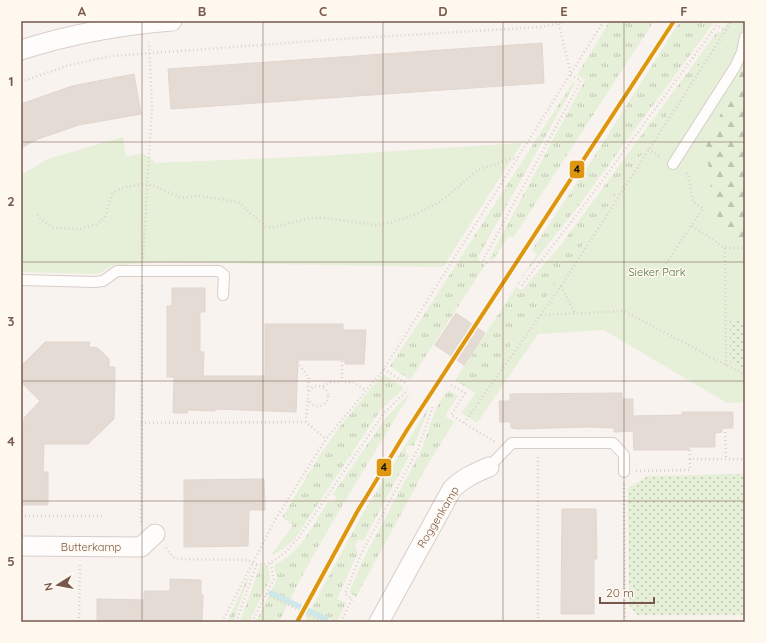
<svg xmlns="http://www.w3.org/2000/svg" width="766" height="643" font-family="Quicksand,sans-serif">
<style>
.grass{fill:url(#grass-tufts)}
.forest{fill:url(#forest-firs)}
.park{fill:#e6efd8}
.garden{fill:url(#garden-dots)}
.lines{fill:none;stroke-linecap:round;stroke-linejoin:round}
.stream{stroke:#cee8e9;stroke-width:5.5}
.building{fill:#e5dbd5;stroke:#e1d6cf}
.service-casing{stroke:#d7ceca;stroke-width:12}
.minor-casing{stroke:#d7ceca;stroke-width:21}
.path{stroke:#dad2ce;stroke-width:2.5;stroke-dasharray:1 3;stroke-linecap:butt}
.service{stroke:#fefdfc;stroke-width:10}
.minor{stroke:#fefdfc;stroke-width:19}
.metro-1-casing{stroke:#fff8ef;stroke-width:7}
.metro-1{stroke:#de960f;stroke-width:4}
.grid{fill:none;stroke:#78584c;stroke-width:1;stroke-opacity:0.55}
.labels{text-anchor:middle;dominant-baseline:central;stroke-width:3;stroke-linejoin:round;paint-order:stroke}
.park-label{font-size:11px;fill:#557841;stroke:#fff8ef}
.street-label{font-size:11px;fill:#78584c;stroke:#fff8ef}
.line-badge{stroke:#fff8ef;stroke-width:1.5}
.pale-badge-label{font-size:11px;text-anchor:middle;font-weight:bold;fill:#111}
.neatline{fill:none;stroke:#78584c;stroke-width:1.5}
.grid-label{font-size:13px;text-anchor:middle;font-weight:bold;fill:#78584c}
</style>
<defs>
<pattern id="grass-tufts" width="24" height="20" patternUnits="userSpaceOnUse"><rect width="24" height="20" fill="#e6efd8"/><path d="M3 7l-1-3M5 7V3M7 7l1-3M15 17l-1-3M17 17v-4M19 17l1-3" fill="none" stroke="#bfc4b1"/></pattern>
<pattern id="forest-firs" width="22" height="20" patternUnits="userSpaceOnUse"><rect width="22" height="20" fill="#e6efd8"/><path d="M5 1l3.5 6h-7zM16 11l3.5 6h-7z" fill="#bfc4b1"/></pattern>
<pattern id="garden-dots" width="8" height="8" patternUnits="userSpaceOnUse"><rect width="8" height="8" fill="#e6efd8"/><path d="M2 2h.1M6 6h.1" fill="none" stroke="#bfc4b1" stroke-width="1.8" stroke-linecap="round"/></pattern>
</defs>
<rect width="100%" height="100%" fill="#f8f3ee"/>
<g class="grass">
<path d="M 610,21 L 654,21 L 513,238 L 509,236 L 492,261 L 489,259 L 585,80 L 577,75 Z"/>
<path d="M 680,21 L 715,21 L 576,209 L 520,280 L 537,254 L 532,250 L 596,154 Z"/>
<path d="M 718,31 L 720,33 L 575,257 L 525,327 L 475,393 L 455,380 L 516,287 L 522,290 L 560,246 Z"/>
<path d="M 573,82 L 575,83 L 478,257 L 479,261 L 485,265 L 410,380 L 390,366 L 416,327 Z"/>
<path d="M 383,374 L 404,388 L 381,409 L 296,537 L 287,546 L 270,557 L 293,525 L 283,518 L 283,516 L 320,455 L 341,425 Z"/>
<path d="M 448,390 L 458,396 L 445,416 L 454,422 L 428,464 L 356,597 L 349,592 L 364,558 L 421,451 L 436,408 Z"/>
<path d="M 411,392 C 366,468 317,542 279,622 L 256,622 L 277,579 L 274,565 C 300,554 313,525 328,502 L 335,502 L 336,497 L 333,494 L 388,415 Z"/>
<path d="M 430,405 L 414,446 L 410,445 L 406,448 L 406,453 L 409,456 L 364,540 L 358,540 L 355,546 L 358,552 L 337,599 L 346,603 L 337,622 L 327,617 L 324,622 L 304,622 L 362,515 Z"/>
<path d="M 253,566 L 233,622 L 227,622 Z"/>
<path d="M 260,566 L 268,566 L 270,579 L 249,622 L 240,622 Z"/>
</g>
<path class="forest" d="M 745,64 L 745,242 L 735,243 L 724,236 L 712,201 L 706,144 Z"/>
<g class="park">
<path d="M 728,21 L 745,21 L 745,64 L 706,144 L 712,201 L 724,235 L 735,243 L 745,242 L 745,402 L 727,403 L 604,330 L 538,334 L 477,423 L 461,413 L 575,257 Z"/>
<path d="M 123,137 L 126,157 L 143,153 L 156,163 L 319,156 L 522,143 L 443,267 L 155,262 L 111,266 L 99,274 L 21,272 L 21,175 L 48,159 Z"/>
</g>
<g class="garden">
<path d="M 730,319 L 745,320 L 745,371 L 730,362 Z"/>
<path d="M 745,474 L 745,607 L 743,615 L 637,615 L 629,605 L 628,488 L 648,476 Z"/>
</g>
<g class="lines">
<path class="stream" d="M 271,593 L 326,619"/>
</g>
<g class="building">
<path d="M 542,43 L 544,83 L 171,109 L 168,69 Z"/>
<path d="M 134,74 L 141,114 L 79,125 L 38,139 L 21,148 L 21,104 L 72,86 Z"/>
<path d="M 172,288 L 205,288 L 205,312 L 200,312 L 200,352 L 204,352 L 203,376 L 265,376 L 265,324 L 343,324 L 343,330 L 366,330 L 364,364 L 345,364 L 345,360 L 298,360 L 296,412 L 215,409 L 215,411 L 188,410 L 187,413 L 173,413 L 174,377 L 167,377 L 167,306 L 172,306 Z"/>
<path d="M 456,313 L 485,333 L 464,365 L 435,345 Z"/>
<path d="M 45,342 L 90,342 L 89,347 L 98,348 L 109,359 L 109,367 L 115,367 L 114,419 L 88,444 L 44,444 L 43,472 L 48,472 L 48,505 L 21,505 L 24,418 L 40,401 L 21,382 L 21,366 Z"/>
<path d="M 622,393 L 622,399 L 633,399 L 633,416 L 682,415 L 682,412 L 733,412 L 733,428 L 722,428 L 722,432 L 715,433 L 715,447 L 689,447 L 689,450 L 634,450 L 633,431 L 614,432 L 614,428 L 586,427 L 519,429 L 511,428 L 511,422 L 500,422 L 499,401 L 510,401 L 510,394 Z"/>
<path d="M 264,479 L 265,510 L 249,510 L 248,546 L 184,547 L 184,480 Z"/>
<path d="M 562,509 L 596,509 L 597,559 L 594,559 L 594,614 L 561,614 Z"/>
<path d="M 170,579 L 201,580 L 201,595 L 203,595 L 202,620 L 201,622 L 97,622 L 97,599 L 144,600 L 144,591 L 170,591 Z"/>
</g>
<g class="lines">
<g class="service-casing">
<g id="service">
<path d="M 673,164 L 735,67 L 742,52 L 745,37"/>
<path d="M 21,280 L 95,282 L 103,281 L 117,271 L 219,271 L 224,275 L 223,295"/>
<path d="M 489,467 L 512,443 L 613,443 L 624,455 L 624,472"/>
</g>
</g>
<g class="minor-casing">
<g id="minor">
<path d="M 21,50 C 71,34 120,25 172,21"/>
<path d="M 21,546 L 141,547 L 155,534"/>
<path d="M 379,622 L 452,489 C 463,478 475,473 489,467"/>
</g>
</g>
<g class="path">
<path d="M 21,82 L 69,65 L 112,56 L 341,39 L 541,27 L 567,21"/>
<path d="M 648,149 L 661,157"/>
<path d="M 37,215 L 41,220 L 54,228 L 79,229 L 97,224 L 105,217 L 112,194 L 117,190 L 126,187 L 142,184 L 155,186 L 181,198 L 201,196 L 238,202 L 266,227 L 274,227 L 309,218 L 323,218 L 376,225 L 392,222 L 414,215 L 440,202 L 478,170 L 513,158 L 517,160"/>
<path d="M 692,226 L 725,248 L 726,366"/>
<path d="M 725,248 L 745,248"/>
<path d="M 143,258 L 152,107 L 149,42"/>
<path d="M 487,263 L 483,260 L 581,81 L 571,75 L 558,21"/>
<path d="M 657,277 L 703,208 L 693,202 L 688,174 L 684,172"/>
<path d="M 518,283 L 522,285 L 579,212 L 717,25 L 725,31"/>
<path d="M 561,286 L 575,313"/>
<path d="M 541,315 L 624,311 L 745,375"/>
<path d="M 342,361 L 342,382 L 353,382 L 365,390"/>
<path d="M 297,362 L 309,378 L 308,392"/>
<path d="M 384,369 L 407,384"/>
<path d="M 451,385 L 465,393 L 451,415 L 495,442"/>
<circle cx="318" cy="396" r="10"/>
<path d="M 323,386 L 331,382 L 342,382"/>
<path d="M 306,422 L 308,399"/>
<path d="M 141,423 L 306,422 L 326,439"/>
<path d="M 464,423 L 561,286 L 732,21"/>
<path d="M 725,428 L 726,459"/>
<path d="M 690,459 L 690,447"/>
<path d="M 636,471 L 690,470 L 690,459 L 745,459"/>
<path d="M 624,484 L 625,622"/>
<path d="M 21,516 L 103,516"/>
<path d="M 141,522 L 142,283"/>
<path d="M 166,548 L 173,557 L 177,559 L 247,560 C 250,561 253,563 256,564 C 273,568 289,548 299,537 L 384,413 L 408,390"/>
<path d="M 266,594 L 274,579 L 270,562"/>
<path d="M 79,622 L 80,565"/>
<path d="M 222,622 L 275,520 L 326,439 L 384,369 L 604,21"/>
<path d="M 236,622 L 257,564"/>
<path d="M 252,622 L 266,594 L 323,622"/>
<path d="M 341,622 L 352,599 L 345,594 L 361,554 L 418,449 L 433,406"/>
<path d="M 538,622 L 538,457"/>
</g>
<use href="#service" class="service"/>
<use href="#minor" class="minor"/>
<g class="metro-1-casing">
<path id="metro-1" d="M 297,622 L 357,512 L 407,430 L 674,21"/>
</g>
<use href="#metro-1" class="metro-1"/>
</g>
<path class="grid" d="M 142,21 L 142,622M 263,21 L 263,622M 383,21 L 383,622M 503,21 L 503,622M 624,21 L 624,622M 21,142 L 745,142M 21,262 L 745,262M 21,381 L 745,381M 21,501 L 745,501"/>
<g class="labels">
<g class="park-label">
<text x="657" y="272">Sieker Park</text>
</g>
<g class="street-label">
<text transform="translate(438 517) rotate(-59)">Roggenkamp</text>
<text x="91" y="547">Butterkamp</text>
</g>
</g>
<g class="line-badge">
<rect x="569" y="160" width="16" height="19" rx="4" fill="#de960f"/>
<rect x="376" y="458" width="16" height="19" rx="4" fill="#de960f"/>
</g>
<g class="pale-badge-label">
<text x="577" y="173">4</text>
<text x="384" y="471">4</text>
</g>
<rect width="766" height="643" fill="none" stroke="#fff8ef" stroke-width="44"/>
<g transform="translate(58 585) rotate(259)" stroke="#fff8ef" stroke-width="3" paint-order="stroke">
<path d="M0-3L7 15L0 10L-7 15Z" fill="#78584c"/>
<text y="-6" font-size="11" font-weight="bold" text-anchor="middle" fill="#78584c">N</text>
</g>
<path d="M600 597v6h54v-6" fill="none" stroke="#78584c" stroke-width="2"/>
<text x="606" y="597" font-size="12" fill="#78584c" stroke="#fff8ef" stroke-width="3" paint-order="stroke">20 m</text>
<rect x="22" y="22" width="722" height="599" class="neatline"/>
<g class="grid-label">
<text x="82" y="16">A</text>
<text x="202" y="16">B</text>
<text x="323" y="16">C</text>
<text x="443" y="16">D</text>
<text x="564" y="16">E</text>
<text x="684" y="16">F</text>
<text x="11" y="86">1</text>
<text x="11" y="206">2</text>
<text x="11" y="326">3</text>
<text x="11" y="446">4</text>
<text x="11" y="566">5</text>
</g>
</svg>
